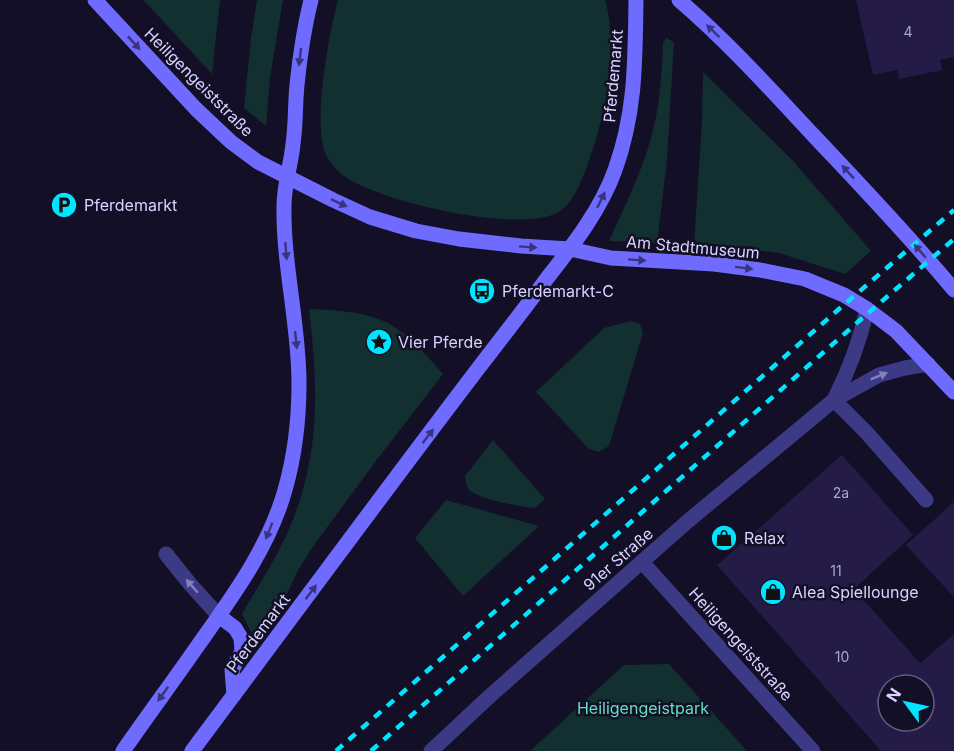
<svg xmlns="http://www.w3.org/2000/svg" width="954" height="751" font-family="Inter,sans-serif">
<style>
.green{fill:#12302f}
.building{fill:#241b47;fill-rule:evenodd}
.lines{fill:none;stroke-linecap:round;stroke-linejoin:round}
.lane{stroke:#3d3a85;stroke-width:15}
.street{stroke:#3d3a85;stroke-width:15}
.secondary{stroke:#6f6bff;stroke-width:15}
.rail{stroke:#00e5ff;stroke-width:4.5;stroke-dasharray:9 8;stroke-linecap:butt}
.oneway{fill:#38347d}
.oneway2{fill:#837fbc}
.labels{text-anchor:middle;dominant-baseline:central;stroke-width:5;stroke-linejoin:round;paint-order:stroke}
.number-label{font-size:14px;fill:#aca6d1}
.street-label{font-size:16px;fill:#d9d4ff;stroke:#130f26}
.poi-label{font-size:16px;fill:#d9d4ff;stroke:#130f26;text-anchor:start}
.park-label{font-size:16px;fill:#5fe0c0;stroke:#130f26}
</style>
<rect width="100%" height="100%" fill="#130f26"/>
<g class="green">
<path d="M 143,0 L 220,0 L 212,74 L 150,7 Z"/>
<path d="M 257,0 L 283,0 L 270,78 L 266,126 L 244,108 L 251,38 Z"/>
<path d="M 338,0 L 605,0 C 620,50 604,121 586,169 C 580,184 574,201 560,211 C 525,236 374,201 341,174 C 336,170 331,163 327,157 C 311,127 329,33 338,0 Z"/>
<path d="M 666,38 L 674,42 L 667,160 L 657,243 L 609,241 C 623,210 638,180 648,148 C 659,115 662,77 663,43 Z"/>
<path d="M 703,72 L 794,162 L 871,251 L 845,274 L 779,253 L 728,247 L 694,245 L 702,121 Z"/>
<path d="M 309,309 C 336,310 364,311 388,323 C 410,335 427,356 443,374 L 376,461 L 314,545 L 298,570 L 278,614 L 267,634 L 255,649 L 252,645 L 252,634 L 242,614 C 260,583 281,551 294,517 C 309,478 316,433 315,391 C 315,364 312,336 309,309 Z"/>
<path d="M 630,321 L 640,324 L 643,333 L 609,446 L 599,452 L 589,449 L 536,392 L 604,328 Z"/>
<path d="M 493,440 L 545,499 L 535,508 C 522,507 478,499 469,490 C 466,486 466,481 465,476 Z"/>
<path d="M 446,500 L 539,526 L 463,596 L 415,538 Z"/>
<path d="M 669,664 L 747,751 L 530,751 L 624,665 Z"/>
</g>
<g class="building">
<path d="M 856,0 L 954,0 L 954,57 L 940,60 L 942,70 L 899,79 L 897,70 L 873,75 Z"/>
<path d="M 842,455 L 913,535 L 854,589 L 920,663 L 954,634 L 954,751 L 881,751 L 717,565 ZM 888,685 L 924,685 L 924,721 L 888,721 Z"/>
<path d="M 954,502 L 954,597 L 906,545 Z"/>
</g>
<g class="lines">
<g class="lane">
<path d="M 834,400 L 866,432 L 926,500"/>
<path d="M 166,554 L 190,584 L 219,616"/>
</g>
<g class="street">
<path d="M 834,400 C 849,370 860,341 867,309"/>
<path d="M 642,562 L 813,751"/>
<path d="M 431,751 L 491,695 L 688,521 L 834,400 L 879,375 L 905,368 L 928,364"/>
</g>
<g class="secondary">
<path d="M 95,0 L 196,109 L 231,142 L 258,162 L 333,200 L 370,217 L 416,231 L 459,239 L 521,246 L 570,249 L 611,258 L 714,264 L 760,270 L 805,279 L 844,295 L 867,309 L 896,331 L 954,392"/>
<path d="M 679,0 C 728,42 771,90 815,137 C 862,187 910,237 954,290"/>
<path d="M 219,616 L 235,628 L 241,638 L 242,651 L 232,670 L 234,695"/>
<path d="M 123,751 C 148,715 174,680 199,644 C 233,596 269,547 285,490 C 295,455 299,419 299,383 C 299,324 283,265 284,206 C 284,185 291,165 293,144 C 296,124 295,104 297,85 C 300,56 304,28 311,0"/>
<path d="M 192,751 C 287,624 381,496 477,370 C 501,339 525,308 548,277 C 574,244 601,209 615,170 C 636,111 635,61 636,0"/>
</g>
<g class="rail">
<path d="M 336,751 L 839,309 L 954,210"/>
<path d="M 371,751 L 859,321 L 954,239"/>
</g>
</g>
<defs><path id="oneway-solid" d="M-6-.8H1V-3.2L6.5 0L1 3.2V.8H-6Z" transform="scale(1.5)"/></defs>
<g class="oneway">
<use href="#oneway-solid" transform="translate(713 31) rotate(-136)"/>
<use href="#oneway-solid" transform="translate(134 43) rotate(47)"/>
<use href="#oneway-solid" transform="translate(300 57) rotate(97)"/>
<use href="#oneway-solid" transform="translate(848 172) rotate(-133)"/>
<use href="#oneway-solid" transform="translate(601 200) rotate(-64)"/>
<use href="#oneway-solid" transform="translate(339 203) rotate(25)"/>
<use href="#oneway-solid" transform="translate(528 247) rotate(4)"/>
<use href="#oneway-solid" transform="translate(286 251) rotate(85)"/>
<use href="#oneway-solid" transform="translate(920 251) rotate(-131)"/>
<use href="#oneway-solid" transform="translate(637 260) rotate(4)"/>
<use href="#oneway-solid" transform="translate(744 268) rotate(7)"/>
<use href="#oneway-solid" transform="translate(296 340) rotate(84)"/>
<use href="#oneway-solid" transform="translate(428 436) rotate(-53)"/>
<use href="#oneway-solid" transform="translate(269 531) rotate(112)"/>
<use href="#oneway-solid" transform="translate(311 592) rotate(-53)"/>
<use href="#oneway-solid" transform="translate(163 694) rotate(125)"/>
</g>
<g class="oneway2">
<use href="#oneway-solid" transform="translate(879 376) rotate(-22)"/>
<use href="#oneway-solid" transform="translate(192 586) rotate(-131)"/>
</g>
<defs>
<g id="parking-disc" transform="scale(1.35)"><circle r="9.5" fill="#00e5ff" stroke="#130f26"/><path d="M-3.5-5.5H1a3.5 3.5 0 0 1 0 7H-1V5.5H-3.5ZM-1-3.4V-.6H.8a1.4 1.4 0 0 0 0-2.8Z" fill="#111"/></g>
<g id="bus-disc" transform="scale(1.35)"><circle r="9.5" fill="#00e5ff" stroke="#130f26"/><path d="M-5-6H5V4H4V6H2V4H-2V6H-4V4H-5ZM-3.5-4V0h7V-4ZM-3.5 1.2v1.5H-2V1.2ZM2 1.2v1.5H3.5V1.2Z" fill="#111"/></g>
<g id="sight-disc" transform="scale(1.35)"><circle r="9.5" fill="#00e5ff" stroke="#130f26"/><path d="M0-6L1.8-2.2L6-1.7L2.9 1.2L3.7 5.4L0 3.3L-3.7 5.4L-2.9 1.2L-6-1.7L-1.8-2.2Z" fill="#111"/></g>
<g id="shop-disc" transform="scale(1.35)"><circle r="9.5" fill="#00e5ff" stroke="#130f26"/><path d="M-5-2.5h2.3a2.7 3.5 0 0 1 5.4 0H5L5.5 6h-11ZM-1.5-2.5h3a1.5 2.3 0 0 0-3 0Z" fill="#111"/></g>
</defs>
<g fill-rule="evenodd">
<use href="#parking-disc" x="64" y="205"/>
<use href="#bus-disc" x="482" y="291"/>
<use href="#sight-disc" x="379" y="342"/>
<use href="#shop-disc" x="724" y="538"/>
<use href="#shop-disc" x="773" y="592"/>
</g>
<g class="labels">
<g class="number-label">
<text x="908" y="31">4</text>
<text x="841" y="492">2a</text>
<text x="836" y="570">11</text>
<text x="842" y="656">10</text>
</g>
<g class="street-label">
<text transform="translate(613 76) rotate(-85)">Pferdemarkt</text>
<text transform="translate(199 82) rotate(45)">Heiligengeiststraße</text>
<text transform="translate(693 247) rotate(5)">Am Stadtmuseum</text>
<text transform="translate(618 559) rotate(-41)">91er Straße</text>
<text transform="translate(258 633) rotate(-53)">Pferdemarkt</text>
<text transform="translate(741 644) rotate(48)">Heiligengeiststraße</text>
</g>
<g class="poi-label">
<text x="84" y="205">Pferdemarkt</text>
<text x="502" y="291">Pferdemarkt-C</text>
<text x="398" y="342">Vier Pferde</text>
<text x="744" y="538">Relax</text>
<text x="792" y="592">Alea Spiellounge</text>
</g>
<g class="park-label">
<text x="643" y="708">Heiligengeistpark</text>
</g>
</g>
<g transform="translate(906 703) rotate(303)"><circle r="28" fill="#130f26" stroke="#625e7d" stroke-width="1.5"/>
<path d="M0-4.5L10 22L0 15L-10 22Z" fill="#00e5ff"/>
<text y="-9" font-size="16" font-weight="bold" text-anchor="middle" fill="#d9d4ff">N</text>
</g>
</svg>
